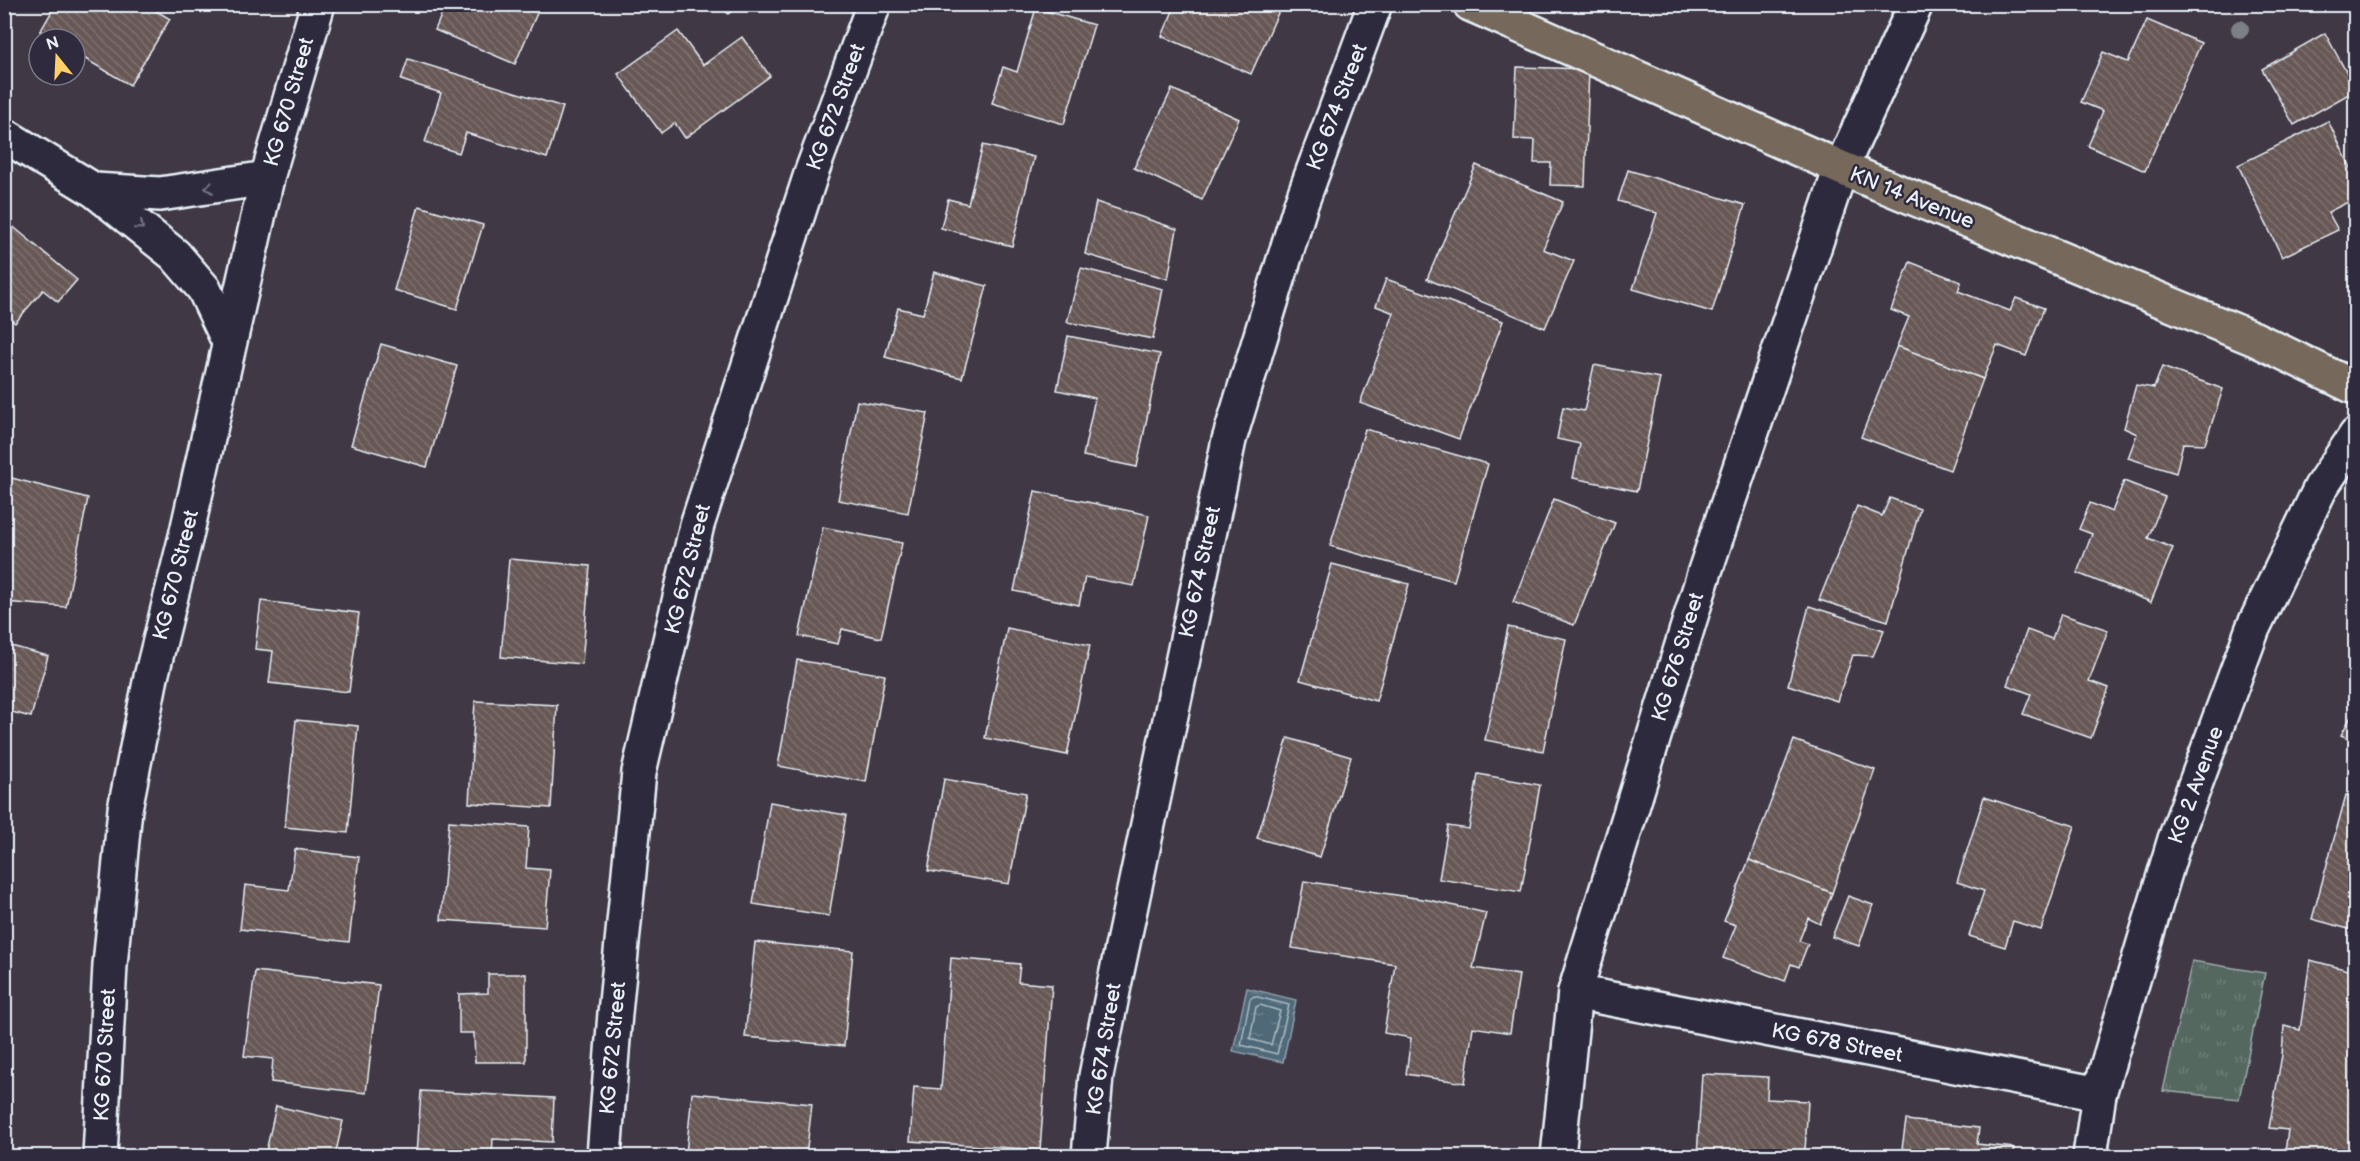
<svg xmlns="http://www.w3.org/2000/svg" width="2360" height="1161" font-family="'Balsamiq Sans',sans-serif">
<style>
.grass{fill:url(#grass-tufts);stroke:#9eacac;stroke-width:1.5}
.water{fill:url(#water-ripples);stroke:#8d9fac;stroke-width:1.5}
.lines{fill:none;stroke-linecap:round;stroke-linejoin:round}
.shore{stroke:#abbbc5;stroke-width:1.5}
.building{fill:url(#building-back-hatch);stroke:#e8f1f8;stroke-width:1.5}
.minor-casing{stroke:#e8f1f8;stroke-width:38}
.major-casing{stroke:#e8f1f8;stroke-width:38}
.minor{stroke:#2f2a3d;stroke-width:33}
.major{stroke:#76695c;stroke-width:33}
.tree{fill:#7c8086}
.oneway{stroke:#70707e}
.labels{text-anchor:middle;dominant-baseline:central;stroke-width:5;stroke-linejoin:round;paint-order:stroke}
.street-label{font-size:21px;fill:#e8f1f8;stroke:#2f2a3d}
</style>
<defs>
<pattern id="grass-tufts" width="24" height="20" patternUnits="userSpaceOnUse" patternTransform="scale(1.5)"><rect width="24" height="20" fill="#546861"/><path d="M3 7l-1-3M5 7V3M7 7l1-3M15 17l-1-3M17 17v-4M19 17l1-3" fill="none" stroke="#6d7e78"/></pattern>
<pattern id="water-ripples" width="26" height="14" patternUnits="userSpaceOnUse" patternTransform="scale(1.5)"><rect width="26" height="14" fill="#506979"/><path d="M2 4q2-2 4 0t4 0M15 11q2-2 4 0t4 0" fill="none" stroke="#697f8d"/></pattern>
<pattern id="building-back-hatch" width="6" height="6" patternUnits="userSpaceOnUse" patternTransform="scale(1.5)"><rect width="6" height="6" fill="#675855"/><path d="M-1 5l2 2M0 0l6 6M5-1l2 2" fill="none" stroke="#7d706e"/></pattern>
</defs>
<rect width="100%" height="100%" fill="#403844"/>
<filter id="ink" filterUnits="userSpaceOnUse"><feTurbulence type="fractalNoise" baseFrequency=".0167" numOctaves="2"/><feDisplacementMap in="SourceGraphic" scale="12" xChannelSelector="R" yChannelSelector="G"/><feConvolveMatrix kernelMatrix="1 2 1 2 8 2 1 2 1" color-interpolation-filters="sRGB"/></filter>
<g filter="url(#ink)">
<path class="grass" d="M 2192,961 L 2265,973 L 2239,1099 L 2163,1091 Z"/>
<path class="water" d="M 1247,988 L 1296,1000 L 1283,1062 L 1233,1051 Z"/>
<g class="lines">
<g class="shore">
<path d="M 1254,996 L 1289,1005 L 1277,1054 L 1241,1045 L 1250,999 Z"/>
<path d="M 1260,1005 L 1280,1011 L 1271,1045 L 1250,1039 L 1256,1007 Z"/>
</g>
</g>
<g class="building">
<path d="M 56,4 L 145,4 L 170,19 L 130,85 L 75,53 L 75,39 L 52,39 L 40,32 Z"/>
<path d="M 446,4 L 541,4 L 515,64 L 435,30 Z"/>
<path d="M 721,4 L 741,4 L 728,14 Z"/>
<path d="M 1176,4 L 1282,4 L 1251,74 L 1162,36 Z"/>
<path d="M 1036,8 L 1094,25 L 1064,124 L 992,103 L 1003,67 L 1017,72 Z"/>
<path d="M 2147,20 L 2201,43 L 2145,171 L 2088,146 L 2103,111 L 2081,102 L 2103,52 L 2128,62 Z"/>
<path d="M 678,31 L 703,65 L 742,37 L 770,76 L 685,138 L 675,123 L 661,133 L 618,74 Z"/>
<path d="M 2325,33 L 2356,90 L 2294,125 L 2262,69 Z"/>
<path d="M 408,59 L 563,107 L 547,158 L 466,133 L 459,153 L 425,142 L 441,93 L 401,80 Z"/>
<path d="M 1517,67 L 1589,69 L 1585,186 L 1550,185 L 1551,163 L 1534,163 L 1535,140 L 1514,139 Z"/>
<path d="M 1172,89 L 1239,119 L 1202,200 L 1134,168 Z"/>
<path d="M 2328,121 L 2356,178 L 2356,198 L 2328,212 L 2338,230 L 2282,257 L 2238,165 Z"/>
<path d="M 983,145 L 1034,157 L 1012,246 L 941,228 L 948,199 L 968,204 Z"/>
<path d="M 1476,165 L 1563,202 L 1543,249 L 1574,261 L 1545,328 L 1427,279 Z"/>
<path d="M 1628,170 L 1745,205 L 1712,312 L 1633,289 L 1657,213 L 1618,201 Z"/>
<path d="M 1096,202 L 1177,229 L 1168,279 L 1085,254 Z"/>
<path d="M 419,206 L 483,225 L 457,309 L 394,290 Z"/>
<path d="M 4,219 L 77,280 L 58,302 L 43,290 L 15,323 L 4,314 Z"/>
<path d="M 1910,262 L 1961,282 L 1958,291 L 2010,311 L 2016,298 L 2044,308 L 2026,356 L 1997,345 L 1983,379 L 1897,346 L 1909,317 L 1891,310 Z"/>
<path d="M 1081,268 L 1163,289 L 1153,339 L 1067,322 Z"/>
<path d="M 934,272 L 987,286 L 962,378 L 885,357 L 898,308 L 923,314 Z"/>
<path d="M 1386,279 L 1503,321 L 1459,439 L 1360,403 L 1394,313 L 1376,306 Z"/>
<path d="M 1068,336 L 1160,354 L 1137,467 L 1083,456 L 1095,398 L 1057,390 Z"/>
<path d="M 381,344 L 457,366 L 427,467 L 351,445 Z"/>
<path d="M 1897,346 L 1983,379 L 1950,470 L 1861,437 Z"/>
<path d="M 1594,365 L 1660,378 L 1637,491 L 1573,478 L 1580,444 L 1557,439 L 1563,407 L 1584,411 Z"/>
<path d="M 2162,367 L 2223,389 L 2205,444 L 2183,443 L 2176,473 L 2128,458 L 2137,434 L 2124,428 L 2136,385 L 2154,388 Z"/>
<path d="M 857,401 L 928,413 L 908,513 L 838,500 Z"/>
<path d="M 1365,429 L 1488,464 L 1454,581 L 1330,546 Z"/>
<path d="M 4,476 L 88,498 L 66,607 L 4,602 Z"/>
<path d="M 2124,481 L 2165,497 L 2148,538 L 2173,548 L 2151,602 L 2077,573 L 2092,534 L 2079,529 L 2090,503 L 2112,512 Z"/>
<path d="M 1035,491 L 1149,515 L 1134,586 L 1085,577 L 1079,605 L 1014,591 Z"/>
<path d="M 1890,498 L 1920,509 L 1888,621 L 1819,600 L 1857,506 L 1882,516 Z"/>
<path d="M 1554,499 L 1615,523 L 1574,625 L 1513,602 Z"/>
<path d="M 823,527 L 902,543 L 881,638 L 842,629 L 838,644 L 799,636 Z"/>
<path d="M 509,559 L 590,566 L 582,664 L 501,657 Z"/>
<path d="M 1332,564 L 1409,584 L 1376,701 L 1300,680 Z"/>
<path d="M 261,601 L 359,613 L 349,692 L 269,683 L 273,651 L 255,649 Z"/>
<path d="M 1809,606 L 1884,630 L 1873,656 L 1853,655 L 1837,701 L 1788,685 Z"/>
<path d="M 2061,614 L 2108,630 L 2089,681 L 2109,688 L 2091,738 L 2023,714 L 2031,694 L 2007,685 L 2027,630 L 2052,639 Z"/>
<path d="M 1508,627 L 1566,639 L 1543,751 L 1485,740 Z"/>
<path d="M 1007,628 L 1090,645 L 1067,755 L 985,738 Z"/>
<path d="M 4,644 L 48,656 L 31,717 L 4,710 Z"/>
<path d="M 797,660 L 885,675 L 866,782 L 778,766 Z"/>
<path d="M 475,701 L 557,705 L 551,808 L 469,803 Z"/>
<path d="M 2356,707 L 2356,741 L 2341,735 Z"/>
<path d="M 296,720 L 358,726 L 348,833 L 285,827 Z"/>
<path d="M 1288,738 L 1351,757 L 1320,857 L 1257,838 Z"/>
<path d="M 1794,740 L 1875,770 L 1832,893 L 1749,860 Z"/>
<path d="M 1478,774 L 1540,785 L 1521,892 L 1439,879 L 1448,826 L 1469,829 Z"/>
<path d="M 944,779 L 1026,793 L 1009,884 L 928,871 Z"/>
<path d="M 2346,795 L 2356,798 L 2356,931 L 2312,919 Z"/>
<path d="M 1984,797 L 2075,826 L 2041,930 L 2013,921 L 2005,947 L 1969,936 L 1984,891 L 1957,882 Z"/>
<path d="M 770,802 L 846,815 L 829,916 L 753,904 Z"/>
<path d="M 449,821 L 529,827 L 526,868 L 550,870 L 545,927 L 441,920 Z"/>
<path d="M 295,849 L 359,857 L 349,942 L 240,929 L 245,885 L 289,890 Z"/>
<path d="M 1749,860 L 1832,893 L 1820,924 L 1808,918 L 1799,941 L 1808,944 L 1799,967 L 1791,964 L 1785,981 L 1723,958 L 1736,925 L 1724,921 Z"/>
<path d="M 1304,881 L 1429,900 L 1486,913 L 1473,968 L 1519,975 L 1510,1033 L 1473,1027 L 1465,1083 L 1406,1074 L 1411,1038 L 1384,1033 L 1395,964 L 1292,948 Z"/>
<path d="M 1848,896 L 1873,905 L 1859,946 L 1832,937 Z"/>
<path d="M 755,942 L 853,951 L 844,1046 L 745,1037 Z"/>
<path d="M 951,958 L 1020,964 L 1018,982 L 1052,985 L 1040,1150 L 910,1141 L 914,1087 L 941,1089 Z"/>
<path d="M 2310,960 L 2356,972 L 2353,1006 L 2356,1006 L 2355,1156 L 2308,1156 L 2285,1152 L 2288,1130 L 2269,1128 L 2282,1055 L 2284,1026 L 2300,1030 Z"/>
<path d="M 255,971 L 379,985 L 366,1093 L 271,1082 L 273,1059 L 244,1056 Z"/>
<path d="M 488,974 L 526,974 L 526,1062 L 475,1062 L 474,1033 L 459,1033 L 459,994 L 488,993 Z"/>
<path d="M 1702,1074 L 1768,1077 L 1767,1099 L 1808,1101 L 1805,1151 L 1772,1150 L 1772,1156 L 1697,1156 Z"/>
<path d="M 421,1091 L 554,1098 L 552,1142 L 493,1139 L 492,1156 L 417,1156 Z"/>
<path d="M 692,1093 L 812,1104 L 806,1156 L 703,1156 L 686,1154 Z"/>
<path d="M 276,1106 L 343,1121 L 335,1156 L 265,1156 Z"/>
<path d="M 1906,1120 L 1979,1128 L 1977,1144 L 2014,1148 L 2013,1156 L 1901,1156 Z"/>
</g>
<g class="lines">
<g class="minor-casing">
<g id="minor">
<path d="M 4,135 L 94,190 L 175,255 L 204,289 L 228,340"/>
<path d="M 94,190 L 160,194 L 267,178"/>
<path d="M 1575,992 L 2099,1094"/>
<path d="M 100,1156 L 110,965 L 125,809 L 151,677 L 186,536 L 267,178 L 318,4"/>
<path d="M 604,1156 L 615,1013 L 639,772 L 697,525 L 812,171 L 874,4"/>
<path d="M 1089,1156 L 1096,1076 L 1115,981 L 1229,440 L 1301,204 L 1375,4"/>
<path d="M 1558,1156 L 1575,992 L 1704,574 L 1841,168 L 1916,4"/>
<path d="M 2090,1156 L 2099,1094 L 2175,839 L 2253,628 L 2321,487 L 2356,435"/>
</g>
</g>
<g class="major-casing">
<path id="major" d="M 1470,4 L 1841,168 L 2255,339 L 2356,388"/>
</g>
<use href="#minor" class="minor"/>
<use href="#major" class="major"/>
</g>
<circle class="tree" cx="2240" cy="29" r="9"/>
<defs><path id="oneway-chevron" d="M-2-3.5L2.5 0L-2 3.5" fill="none" stroke-width="1.6" stroke-linecap="round" stroke-linejoin="round" transform="scale(1.5)"/></defs>
<g class="oneway">
<use href="#oneway-chevron" transform="translate(209 188) rotate(173)"/>
<use href="#oneway-chevron" transform="translate(140 226) rotate(40)"/>
</g>
</g>
<g class="labels">
<g class="street-label">
<text transform="translate(289 102) rotate(-74)">KG 670 Street</text>
<text transform="translate(836 107) rotate(-70)">KG 672 Street</text>
<text transform="translate(1337 107) rotate(-69)">KG 674 Street</text>
<text transform="translate(1912 198) rotate(22)">KN 14 Avenue</text>
<text transform="translate(688 569) rotate(-76)">KG 672 Street</text>
<text transform="translate(1200 572) rotate(-78)">KG 674 Street</text>
<text transform="translate(176 575) rotate(-76)">KG 670 Street</text>
<text transform="translate(1678 657) rotate(-73)">KG 676 Street</text>
<text transform="translate(2196 785) rotate(-70)">KG 2 Avenue</text>
<text transform="translate(1837 1043) rotate(11)">KG 678 Street</text>
<text transform="translate(613 1048) rotate(-85)">KG 672 Street</text>
<text transform="translate(1104 1049) rotate(-81)">KG 674 Street</text>
<text transform="translate(105 1055) rotate(-87)">KG 670 Street</text>
</g>
</g>
<rect width="2360" height="1161" fill="none" stroke="#2f2a3d" stroke-width="24"/>
<rect x="12" y="12" width="2336" height="1137" fill="none" stroke="#e8f1f8" stroke-width="2" filter="url(#ink)"/>
<g transform="translate(57 57) rotate(342)"><circle r="28" fill="#2f2a3d" stroke="#797a88" stroke-width="1.5"/>
<path d="M0-4.5L10 22L0 15L-10 22Z" fill="#ffd166"/>
<text y="-9" font-size="16" font-weight="bold" text-anchor="middle" fill="#e8f1f8">N</text>
</g>
</svg>
